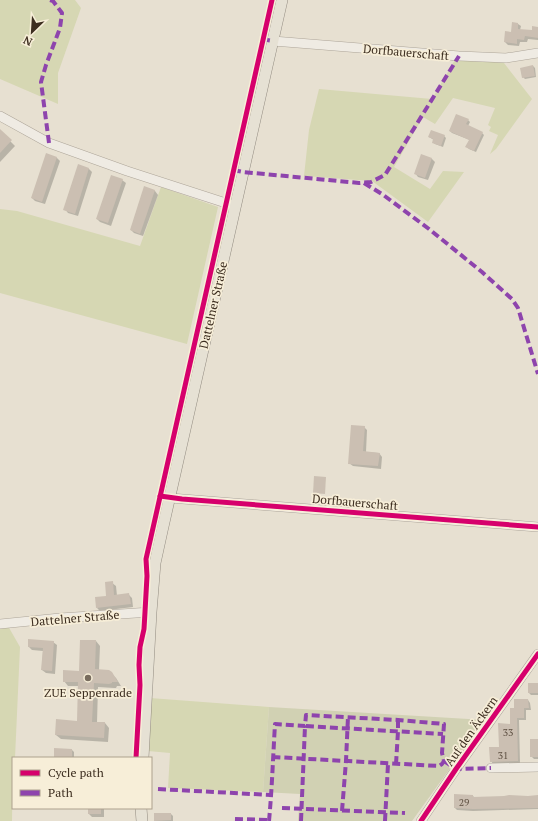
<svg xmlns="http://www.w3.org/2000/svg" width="538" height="821" font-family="'PT Serif',serif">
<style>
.green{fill:#d6d7b3}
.cemetery{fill:#d1d1b3}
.shadow{fill:#0003}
.building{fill:#cbbfb2}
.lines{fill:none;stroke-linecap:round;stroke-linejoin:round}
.minor-casing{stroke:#ada599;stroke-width:10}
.major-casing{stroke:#928b80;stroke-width:12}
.minor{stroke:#efebe3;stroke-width:9}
.major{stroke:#e6e1d4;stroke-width:11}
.quiet{stroke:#8e44ad;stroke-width:4;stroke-dasharray:8 4;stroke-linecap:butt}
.cycleway-casing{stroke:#f7eed8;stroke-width:8}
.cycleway{stroke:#d6006c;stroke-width:5}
.poi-dot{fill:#786c5e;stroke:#f7eed8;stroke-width:1.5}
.labels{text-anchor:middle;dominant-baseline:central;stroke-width:3.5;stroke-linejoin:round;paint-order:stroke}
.number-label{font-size:10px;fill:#605244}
.street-label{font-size:12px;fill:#3d2e20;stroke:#f7eed8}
.poi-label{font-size:12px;fill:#3d2e20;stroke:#f7eed8}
</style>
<rect width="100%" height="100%" fill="#e7e0d1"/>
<g class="green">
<path d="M 0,0 L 75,0 L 81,8 L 58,73 L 58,104 L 0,79 Z"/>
<path d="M 456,58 L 505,60 L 504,63 L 532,99 L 496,149 L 490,154 L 498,135 L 489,131 L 491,127 L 488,125 L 495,108 L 453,98 L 435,124 L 423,117 L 394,167 L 430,189 L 443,171 L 464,172 L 428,222 L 372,181 L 304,176 L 309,130 L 319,89 L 432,99 Z"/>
<path d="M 161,187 L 218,207 L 187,344 L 0,293 L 0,209 L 17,211 L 140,246 Z"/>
<path d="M 0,626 L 8,626 L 20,647 L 15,758 L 13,758 L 12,821 L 0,821 Z"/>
<path d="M 150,698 L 269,707 L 263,792 L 168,788 L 170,753 L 148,751 Z"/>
</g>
<path class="cemetery" d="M 269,707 L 485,720 L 412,821 L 298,821 L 300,794 L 263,792 Z"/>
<g class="shadow">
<path d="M 513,23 L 518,24 L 521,26 L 520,30 L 533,31 L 538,28 L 538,40 L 528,39 L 527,42 L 520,42 L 519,46 L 508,45 L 505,42 L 512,33 Z"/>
<path d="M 533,66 L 535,68 L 536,77 L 525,79 L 523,77 Z"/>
<path d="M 468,120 L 470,122 L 468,126 L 482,133 L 484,135 L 476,152 L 469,149 L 467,147 L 470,140 L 452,133 L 450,131 Z"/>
<path d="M 0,131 L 15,146 L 0,162 Z"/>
<path d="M 444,136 L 446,138 L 443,147 L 435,144 L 433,142 L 434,140 L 429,137 Z"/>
<path d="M 47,155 L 57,158 L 60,161 L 45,204 L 35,201 L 32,198 Z"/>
<path d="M 422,155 L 432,159 L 435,162 L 428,180 L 418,177 L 415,173 Z"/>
<path d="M 79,166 L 89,169 L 92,172 L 78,216 L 68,213 L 65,209 Z"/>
<path d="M 122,180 L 126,183 L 111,226 L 100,222 L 97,219 Z"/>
<path d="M 145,188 L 155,191 L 158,195 L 143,236 L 134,233 L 131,230 Z"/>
<path d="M 364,427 L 367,430 L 366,452 L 379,453 L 382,457 L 381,469 L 353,466 L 349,463 Z"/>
<path d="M 112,583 L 116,586 L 117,596 L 129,595 L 132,598 L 133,607 L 100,611 L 97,608 L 107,597 Z"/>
<path d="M 96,641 L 100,646 L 99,670 L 111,673 L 116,678 L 121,686 L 117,686 L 116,688 L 114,688 L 98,687 L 97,723 L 105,723 L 109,728 L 108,742 L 61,739 L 56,735 L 78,722 L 79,686 L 68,686 L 64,681 L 80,672 Z"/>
<path d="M 53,642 L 57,645 L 55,674 L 46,673 L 42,670 L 43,651 L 32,650 L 29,647 Z"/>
<path d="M 538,684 L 538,695 L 531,695 L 529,693 Z"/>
<path d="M 528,700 L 530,703 L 531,710 L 526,710 L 526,720 L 519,720 L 520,763 L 493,764 L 491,761 L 500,748 L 511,725 Z"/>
<path d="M 538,740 L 538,759 L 534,759 L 531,756 Z"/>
<path d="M 72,750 L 74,752 L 74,758 L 55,758 Z"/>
<path d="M 473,796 L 475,798 L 538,796 L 538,809 L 473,811 L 457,810 L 455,808 Z"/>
<path d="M 89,808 L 104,808 L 104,817 L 92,817 L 89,814 Z"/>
<path d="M 155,814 L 171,814 L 173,816 L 173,821 L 154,821 Z"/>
</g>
<g class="building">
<path d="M 512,22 L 518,23 L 518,29 L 532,30 L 532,26 L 538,27 L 538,38 L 525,36 L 524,40 L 517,39 L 517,44 L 504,42 L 505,31 L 511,32 Z"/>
<path d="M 533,65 L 535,76 L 522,78 L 520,68 Z"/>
<path d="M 456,114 L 469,119 L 466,124 L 483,132 L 474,151 L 465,147 L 469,140 L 449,131 Z"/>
<path d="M 0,129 L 12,140 L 0,153 Z"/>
<path d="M 431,130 L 445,135 L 441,146 L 432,143 L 433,139 L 428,137 Z"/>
<path d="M 46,153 L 57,157 L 42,202 L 31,198 Z"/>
<path d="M 421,154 L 432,158 L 425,178 L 414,174 Z"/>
<path d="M 78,164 L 89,168 L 75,214 L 63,210 Z"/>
<path d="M 111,175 L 123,179 L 108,223 L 96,219 Z"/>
<path d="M 144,186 L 155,190 L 140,234 L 130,230 Z"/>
<path d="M 351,425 L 365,426 L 363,451 L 380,453 L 378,466 L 348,464 Z"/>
<path d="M 314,476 L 326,477 L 325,494 L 313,493 Z"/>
<path d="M 113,581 L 114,595 L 129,593 L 131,604 L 96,608 L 95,597 L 106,596 L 105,582 Z"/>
<path d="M 28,639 L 54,641 L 52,671 L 41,670 L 43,648 L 28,647 Z"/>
<path d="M 80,640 L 96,640 L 95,669 L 109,670 L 112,672 L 118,682 L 112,682 L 112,683 L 109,684 L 94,683 L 92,722 L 105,722 L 104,738 L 55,735 L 56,719 L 77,721 L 78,682 L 63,682 L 63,670 L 79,671 Z"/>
<rect x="528" y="683" width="10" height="10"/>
<path d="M 514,699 L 528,699 L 529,708 L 524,708 L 524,718 L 517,718 L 518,761 L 490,762 L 489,747 L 499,747 L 498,723 L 510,724 L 510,708 L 514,708 Z"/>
<rect x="530" y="739" width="8" height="18"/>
<path d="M 54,748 L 72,749 L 72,758 L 54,758 Z"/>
<path d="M 454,794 L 473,795 L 473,797 L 504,796 L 509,795 L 528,796 L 538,795 L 538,808 L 473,809 L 454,808 Z"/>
<rect x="88" y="808" width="13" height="6"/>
<path d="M 154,813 L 171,813 L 171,820 L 154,821 Z"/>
</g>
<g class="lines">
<g class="minor-casing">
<g id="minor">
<path d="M 273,41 L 459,56 L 506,58 L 538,53"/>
<path d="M 0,116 L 49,143 L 127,171 L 235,206"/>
<path d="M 170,498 L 538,527"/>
<path d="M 0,624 L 60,618 L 151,612"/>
<path d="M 491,768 L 538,767"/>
<path d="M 421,821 L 456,769 L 538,654"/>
</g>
</g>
<g class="major-casing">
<g id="major">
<path d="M 143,758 L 151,612 L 155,563 L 162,531 L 282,0"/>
<path d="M 141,808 L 142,821"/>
</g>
</g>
<use href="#minor" class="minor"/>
<use href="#major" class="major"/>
<g class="quiet">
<path d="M 262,39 L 273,41"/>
<path d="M 49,143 L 41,82 L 46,65 L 60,28 L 62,13 L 53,1 L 50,0"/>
<path d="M 233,170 L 243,172 L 359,183 L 371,182 L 385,175 L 459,56"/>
<path d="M 364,183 L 382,194 L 429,229 L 482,272 L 512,299 L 518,308 L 538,374"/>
<path d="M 444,761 L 456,769 L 491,768"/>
<path d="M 396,764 L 398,731 L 398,720"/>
<path d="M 158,789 L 271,795"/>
<path d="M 282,808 L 405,813"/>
<path d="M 342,811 L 346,761 L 348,717"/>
<path d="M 235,819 L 269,820"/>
<path d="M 269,821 C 272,789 273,757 275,724 L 305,726 L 306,715 L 398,720 L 444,724 L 442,753 L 444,761 L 442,764 L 439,766 L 273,757"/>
<path d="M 301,821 L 305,726 L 443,734"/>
<path d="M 385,821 L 388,764"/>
</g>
<g class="cycleway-casing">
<g id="cycleway">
<path d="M 160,496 L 182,499 L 538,527"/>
<path d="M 136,758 L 140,685 L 139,665 L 140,647 L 144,629 L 145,612 L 147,576 L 146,559 L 272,0"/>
<path d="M 421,821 L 456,769 L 538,654"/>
</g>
</g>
<use href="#cycleway" class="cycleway"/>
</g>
<circle class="poi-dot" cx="88" cy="678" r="4"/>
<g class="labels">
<g class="number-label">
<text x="508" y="732">33</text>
<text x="503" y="755">31</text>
<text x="464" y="802">29</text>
</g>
<g class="street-label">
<text transform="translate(406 52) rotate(5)">Dorfbauerschaft</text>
<text transform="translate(213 305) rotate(-77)">Dattelner Straße</text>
<text transform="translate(355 502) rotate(5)">Dorfbauerschaft</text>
<text transform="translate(75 618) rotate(-5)">Dattelner Straße</text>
<text transform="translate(471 731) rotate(-55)">Auf den Äckern</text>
</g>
<g class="poi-label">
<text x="88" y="692">ZUE Seppenrade</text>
</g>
</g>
<rect x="12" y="757" width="140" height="52" fill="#f7eed8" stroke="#ada18e"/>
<rect x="20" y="770" width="20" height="6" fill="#d6006c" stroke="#ada18e"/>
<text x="48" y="777" font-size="12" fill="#3d2e20">Cycle path</text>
<rect x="20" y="790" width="20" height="6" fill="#8e44ad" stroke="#ada18e"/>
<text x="48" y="797" font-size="12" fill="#3d2e20">Path</text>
<g transform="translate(32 32) rotate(205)" stroke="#f7eed8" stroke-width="3" paint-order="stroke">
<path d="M0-3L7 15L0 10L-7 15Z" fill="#3d2e20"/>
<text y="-6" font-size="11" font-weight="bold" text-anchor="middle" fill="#3d2e20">N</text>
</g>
</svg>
